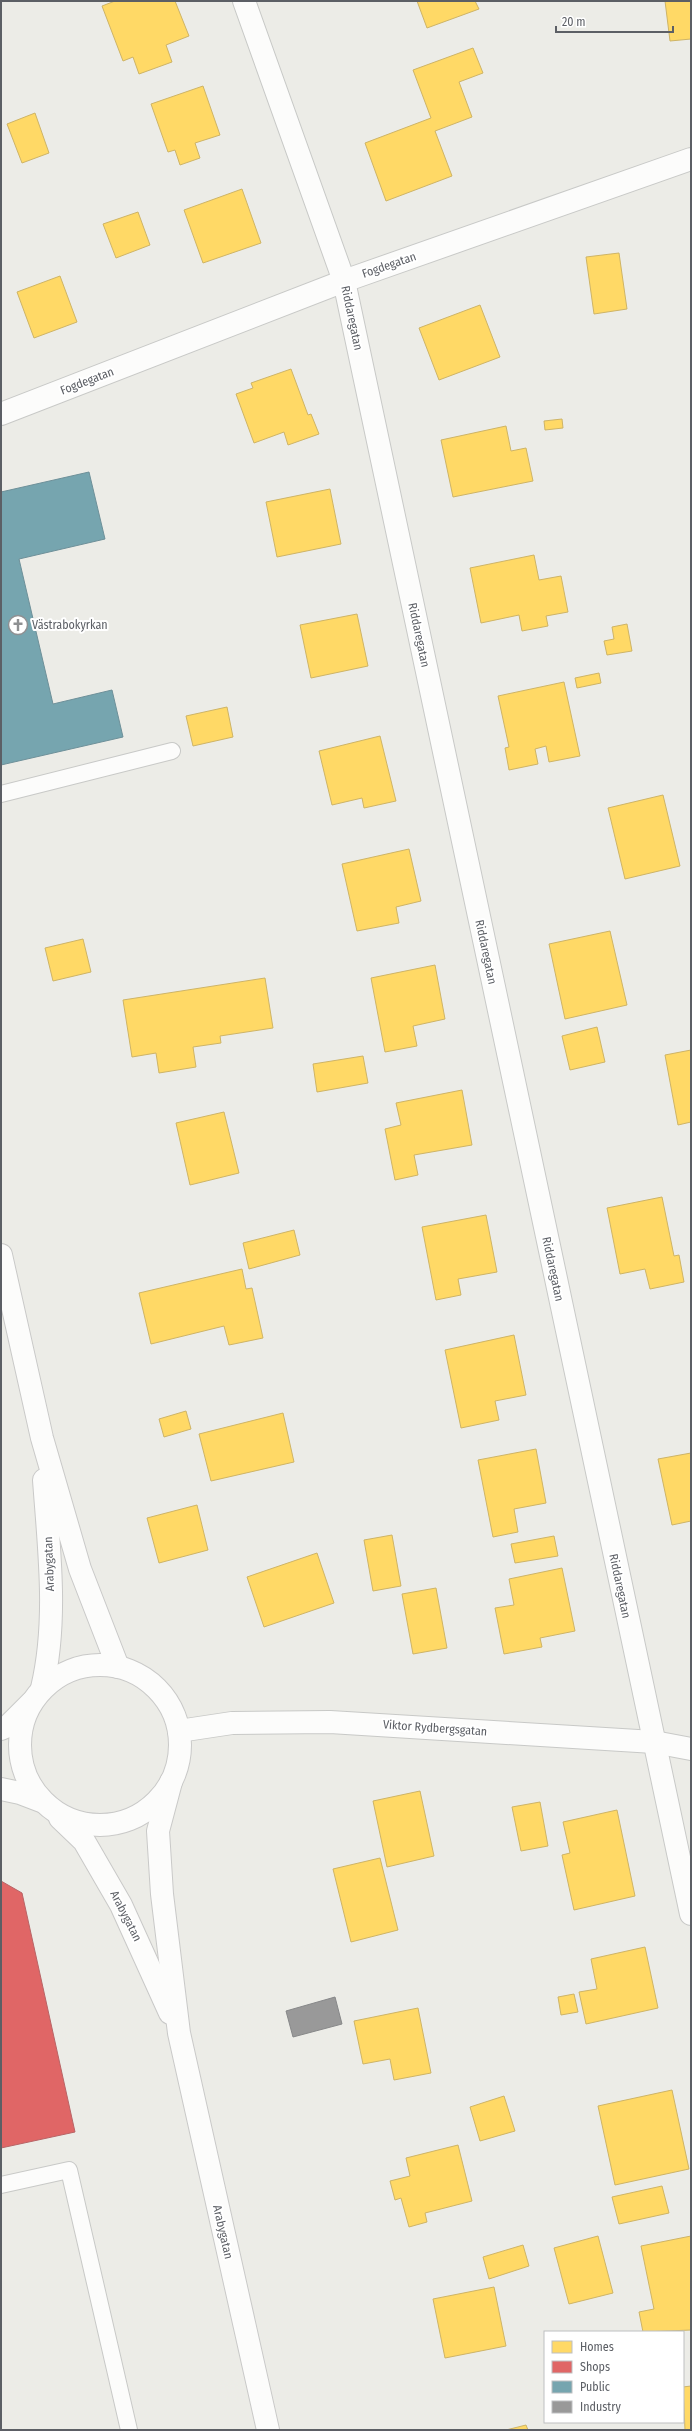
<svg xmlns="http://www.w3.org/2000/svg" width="692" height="2431" font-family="'Fira Sans Condensed',sans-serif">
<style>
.homes{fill:#ffd966;stroke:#ceb466}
.shops{fill:#e06666;stroke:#b86466}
.public{fill:#76a5af;stroke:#6e9099}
.industry{fill:#999;stroke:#878889}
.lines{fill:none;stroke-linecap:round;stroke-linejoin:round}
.lane-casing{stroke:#c8c9c7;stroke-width:18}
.street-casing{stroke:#c8c9c7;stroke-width:24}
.secondary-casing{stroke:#c9c9c8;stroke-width:24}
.lane{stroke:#fcfcfb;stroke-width:16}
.street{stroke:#fcfcfb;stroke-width:22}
.secondary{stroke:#fcfcfb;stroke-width:22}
.labels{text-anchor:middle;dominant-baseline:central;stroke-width:4;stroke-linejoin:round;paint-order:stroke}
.street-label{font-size:12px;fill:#5c5f65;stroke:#fff}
.poi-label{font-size:12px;fill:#5c5f65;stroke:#fff;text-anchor:start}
</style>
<rect width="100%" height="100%" fill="#ecece7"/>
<g class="homes">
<path d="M 115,1 L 175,1 L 189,36 L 166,45 L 172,62 L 139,74 L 133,57 L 123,61 L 102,6 Z"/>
<path d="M 417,1 L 475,1 L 479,9 L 427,28 Z"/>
<path d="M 665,1 L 691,1 L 691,39 L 670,41 Z"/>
<path d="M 473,48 L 483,73 L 459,82 L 472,117 L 435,131 L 452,176 L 386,201 L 365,143 L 431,118 L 413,70 Z"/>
<path d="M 203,86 L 220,135 L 195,143 L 200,158 L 180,165 L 175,150 L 168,152 L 151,104 Z"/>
<path d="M 35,113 L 49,153 L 22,163 L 7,124 Z"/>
<path d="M 242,189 L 261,243 L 203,263 L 184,210 Z"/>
<path d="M 138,212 L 150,245 L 116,258 L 103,224 Z"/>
<path d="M 619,253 L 627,309 L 594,314 L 586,257 Z"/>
<path d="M 60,276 L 77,322 L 34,338 L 17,292 Z"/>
<path d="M 480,305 L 500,357 L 439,380 L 419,328 Z"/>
<path d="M 291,369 L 308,415 L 311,414 L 319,434 L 288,445 L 284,432 L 254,443 L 236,394 L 253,388 L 251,383 Z"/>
<path d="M 562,419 L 563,428 L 545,430 L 544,421 Z"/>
<path d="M 506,426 L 511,451 L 526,448 L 533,481 L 453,497 L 441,440 Z"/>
<path d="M 330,489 L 341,544 L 277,557 L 266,502 Z"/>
<path d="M 534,555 L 539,580 L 561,576 L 568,612 L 546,616 L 548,626 L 522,631 L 519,615 L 481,623 L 470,568 Z"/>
<path d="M 357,614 L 368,666 L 311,678 L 300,625 Z"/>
<path d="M 627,624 L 632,651 L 607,655 L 604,641 L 614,639 L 612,627 Z"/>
<path d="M 599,673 L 601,683 L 577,688 L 575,678 Z"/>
<path d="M 564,682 L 580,756 L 549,762 L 546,746 L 535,749 L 538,764 L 509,770 L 505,748 L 509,747 L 498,696 Z"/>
<path d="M 227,707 L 233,737 L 193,746 L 186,716 Z"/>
<path d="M 380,736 L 396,801 L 364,808 L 362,798 L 332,805 L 319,751 Z"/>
<path d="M 663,795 L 680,866 L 625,879 L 608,808 Z"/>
<path d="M 409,849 L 421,901 L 396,907 L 399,923 L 357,931 L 342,864 Z"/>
<path d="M 610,931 L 627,1005 L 565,1019 L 549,944 Z"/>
<path d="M 83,939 L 91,972 L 53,981 L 45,948 Z"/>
<path d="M 435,965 L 445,1019 L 413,1026 L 417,1046 L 385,1052 L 371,978 Z"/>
<path d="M 265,978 L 273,1028 L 220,1036 L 221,1043 L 193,1047 L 196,1067 L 159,1073 L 156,1053 L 132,1057 L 123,1000 Z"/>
<path d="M 597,1027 L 605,1062 L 570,1070 L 562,1036 Z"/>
<path d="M 691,1050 L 691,1122 L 678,1125 L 665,1055 Z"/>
<path d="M 363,1056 L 368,1083 L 317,1092 L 313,1064 Z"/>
<path d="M 462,1090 L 472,1145 L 414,1155 L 418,1175 L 395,1180 L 385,1129 L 401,1125 L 396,1103 Z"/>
<path d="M 224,1112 L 239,1173 L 190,1185 L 176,1123 Z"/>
<path d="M 662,1197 L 674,1256 L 679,1255 L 684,1282 L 650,1289 L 645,1269 L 620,1274 L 607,1208 Z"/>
<path d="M 486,1215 L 497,1272 L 458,1279 L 461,1295 L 436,1300 L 422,1227 Z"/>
<path d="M 294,1230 L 300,1255 L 249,1269 L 243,1243 Z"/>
<path d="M 242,1269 L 246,1289 L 252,1288 L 263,1338 L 229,1345 L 224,1326 L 151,1344 L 139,1293 Z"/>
<path d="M 514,1335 L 526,1395 L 495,1401 L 499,1420 L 461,1428 L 445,1350 Z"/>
<path d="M 186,1411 L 191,1429 L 164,1437 L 159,1419 Z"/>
<path d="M 283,1413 L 294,1462 L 211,1481 L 199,1434 Z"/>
<path d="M 536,1449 L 546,1503 L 514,1509 L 518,1532 L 493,1537 L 478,1460 Z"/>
<path d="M 691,1453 L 691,1521 L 672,1525 L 658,1459 Z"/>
<path d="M 197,1505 L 208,1550 L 159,1563 L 147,1518 Z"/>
<path d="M 392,1535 L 401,1586 L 373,1591 L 364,1540 Z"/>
<path d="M 554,1536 L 558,1556 L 515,1563 L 511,1544 Z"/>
<path d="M 317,1553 L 334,1603 L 264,1627 L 247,1577 Z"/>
<path d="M 562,1568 L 575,1631 L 540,1638 L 542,1647 L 504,1654 L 495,1608 L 514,1605 L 509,1579 Z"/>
<path d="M 436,1588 L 447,1648 L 413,1654 L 402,1594 Z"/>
<path d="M 420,1791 L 434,1856 L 387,1867 L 373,1801 Z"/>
<path d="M 540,1802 L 548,1846 L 521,1851 L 512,1807 Z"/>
<path d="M 617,1810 L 635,1896 L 574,1910 L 562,1855 L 570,1853 L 563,1822 Z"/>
<path d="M 380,1858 L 398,1930 L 351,1942 L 333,1869 Z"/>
<path d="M 645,1947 L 658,2008 L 586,2024 L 579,1992 L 597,1989 L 591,1959 Z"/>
<path d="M 574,1994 L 578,2012 L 561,2015 L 558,1997 Z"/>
<path d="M 418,2008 L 431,2073 L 394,2080 L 390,2059 L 363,2064 L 354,2021 Z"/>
<path d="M 672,2090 L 689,2169 L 615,2185 L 598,2106 Z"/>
<path d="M 504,2096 L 515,2131 L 480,2141 L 470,2107 Z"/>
<path d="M 458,2145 L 472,2201 L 425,2213 L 427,2222 L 409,2227 L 401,2198 L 395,2200 L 390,2181 L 410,2176 L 406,2158 Z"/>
<path d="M 662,2186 L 669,2213 L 619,2224 L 612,2197 Z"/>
<path d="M 598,2236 L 613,2293 L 569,2304 L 554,2248 Z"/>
<path d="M 691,2236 L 691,2330 L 643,2332 L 639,2312 L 654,2309 L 641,2246 Z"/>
<path d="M 523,2245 L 529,2266 L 489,2279 L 483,2257 Z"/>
<path d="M 494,2287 L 506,2346 L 445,2358 L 433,2299 Z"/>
<path d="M 691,2386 L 691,2430 L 685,2430 L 683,2387 Z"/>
<path d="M 526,2425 L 528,2430 L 506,2430 Z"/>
</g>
<path class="shops" d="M 1,1881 L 22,1893 L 75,2132 L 1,2148 Z"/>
<path class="public" d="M 89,472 L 105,539 L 19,559 L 53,704 L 112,690 L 123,737 L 1,765 L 1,492 Z"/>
<path class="industry" d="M 335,1997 L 342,2024 L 293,2037 L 286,2011 Z"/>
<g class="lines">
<g class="lane-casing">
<g id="lane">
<path d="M 1,794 L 172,751"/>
<path d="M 1,2185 L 69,2170 L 129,2430"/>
</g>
</g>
<g class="street-casing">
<g id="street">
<path d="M 244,1 L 344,281 L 691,1914"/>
<path d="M 1,414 L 344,281 L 691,159"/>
<path d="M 1,1729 L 8,1726 L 31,1703"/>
<path d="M 179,1731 L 232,1723 L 330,1722 L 654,1742 L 691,1749"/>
<path d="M 1,1789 L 20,1793 L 41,1801"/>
</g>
</g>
<g class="secondary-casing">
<g id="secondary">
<path d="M 1,1255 L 42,1438 L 80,1569 L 118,1667"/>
<circle cx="100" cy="1745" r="80"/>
<path d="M 42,1688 C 58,1621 49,1549 44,1480"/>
<path d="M 171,1782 L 158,1831 L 162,1894 L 179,2033 L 268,2430"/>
<path d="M 60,1818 L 84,1841 L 121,1905 L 170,2013"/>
</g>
</g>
<use href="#lane" class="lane"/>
<use href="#street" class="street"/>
<use href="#secondary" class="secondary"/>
</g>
<defs>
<g id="church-ring" transform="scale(1)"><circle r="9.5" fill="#fff" stroke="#8e9092" stroke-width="1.5"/><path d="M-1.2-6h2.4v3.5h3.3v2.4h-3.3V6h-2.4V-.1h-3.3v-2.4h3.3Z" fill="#8e9092"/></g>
</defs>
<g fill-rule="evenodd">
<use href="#church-ring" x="18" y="625"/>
</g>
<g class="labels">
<g class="street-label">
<text transform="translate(389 265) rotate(-19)">Fogdegatan</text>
<text transform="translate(352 318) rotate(78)">Riddaregatan</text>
<text transform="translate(87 381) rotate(-21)">Fogdegatan</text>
<text transform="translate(419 635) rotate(78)">Riddaregatan</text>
<text transform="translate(486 952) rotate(78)">Riddaregatan</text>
<text transform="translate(553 1269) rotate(78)">Riddaregatan</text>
<text transform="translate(49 1564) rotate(-92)">Arabygatan</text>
<text transform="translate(620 1586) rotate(78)">Riddaregatan</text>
<text transform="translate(435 1728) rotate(4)">Viktor Rydbergsgatan</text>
<text transform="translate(126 1916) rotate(63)">Arabygatan</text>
<text transform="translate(223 2232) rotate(77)">Arabygatan</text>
</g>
<g class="poi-label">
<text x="32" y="625">Västrabokyrkan</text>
</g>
</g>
<rect width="692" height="2431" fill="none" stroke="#5c5f65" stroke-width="4"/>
<rect x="544" y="2331" width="140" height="92" fill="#ffffff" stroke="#bebfc1"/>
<rect x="552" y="2341" width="20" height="12" fill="#ffd966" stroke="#bebfc1"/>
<text x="580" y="2351" font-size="12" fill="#5c5f65">Homes</text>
<rect x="552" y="2361" width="20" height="12" fill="#e06666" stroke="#bebfc1"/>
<text x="580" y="2371" font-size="12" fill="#5c5f65">Shops</text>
<rect x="552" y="2381" width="20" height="12" fill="#76a5af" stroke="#bebfc1"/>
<text x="580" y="2391" font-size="12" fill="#5c5f65">Public</text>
<rect x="552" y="2401" width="20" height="12" fill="#999999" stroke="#bebfc1"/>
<text x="580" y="2411" font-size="12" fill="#5c5f65">Industry</text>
<path d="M556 26v6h117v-6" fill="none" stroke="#5c5f65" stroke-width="2"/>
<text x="562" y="26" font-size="12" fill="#5c5f65" stroke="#ffffff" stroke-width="3" paint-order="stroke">20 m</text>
</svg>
